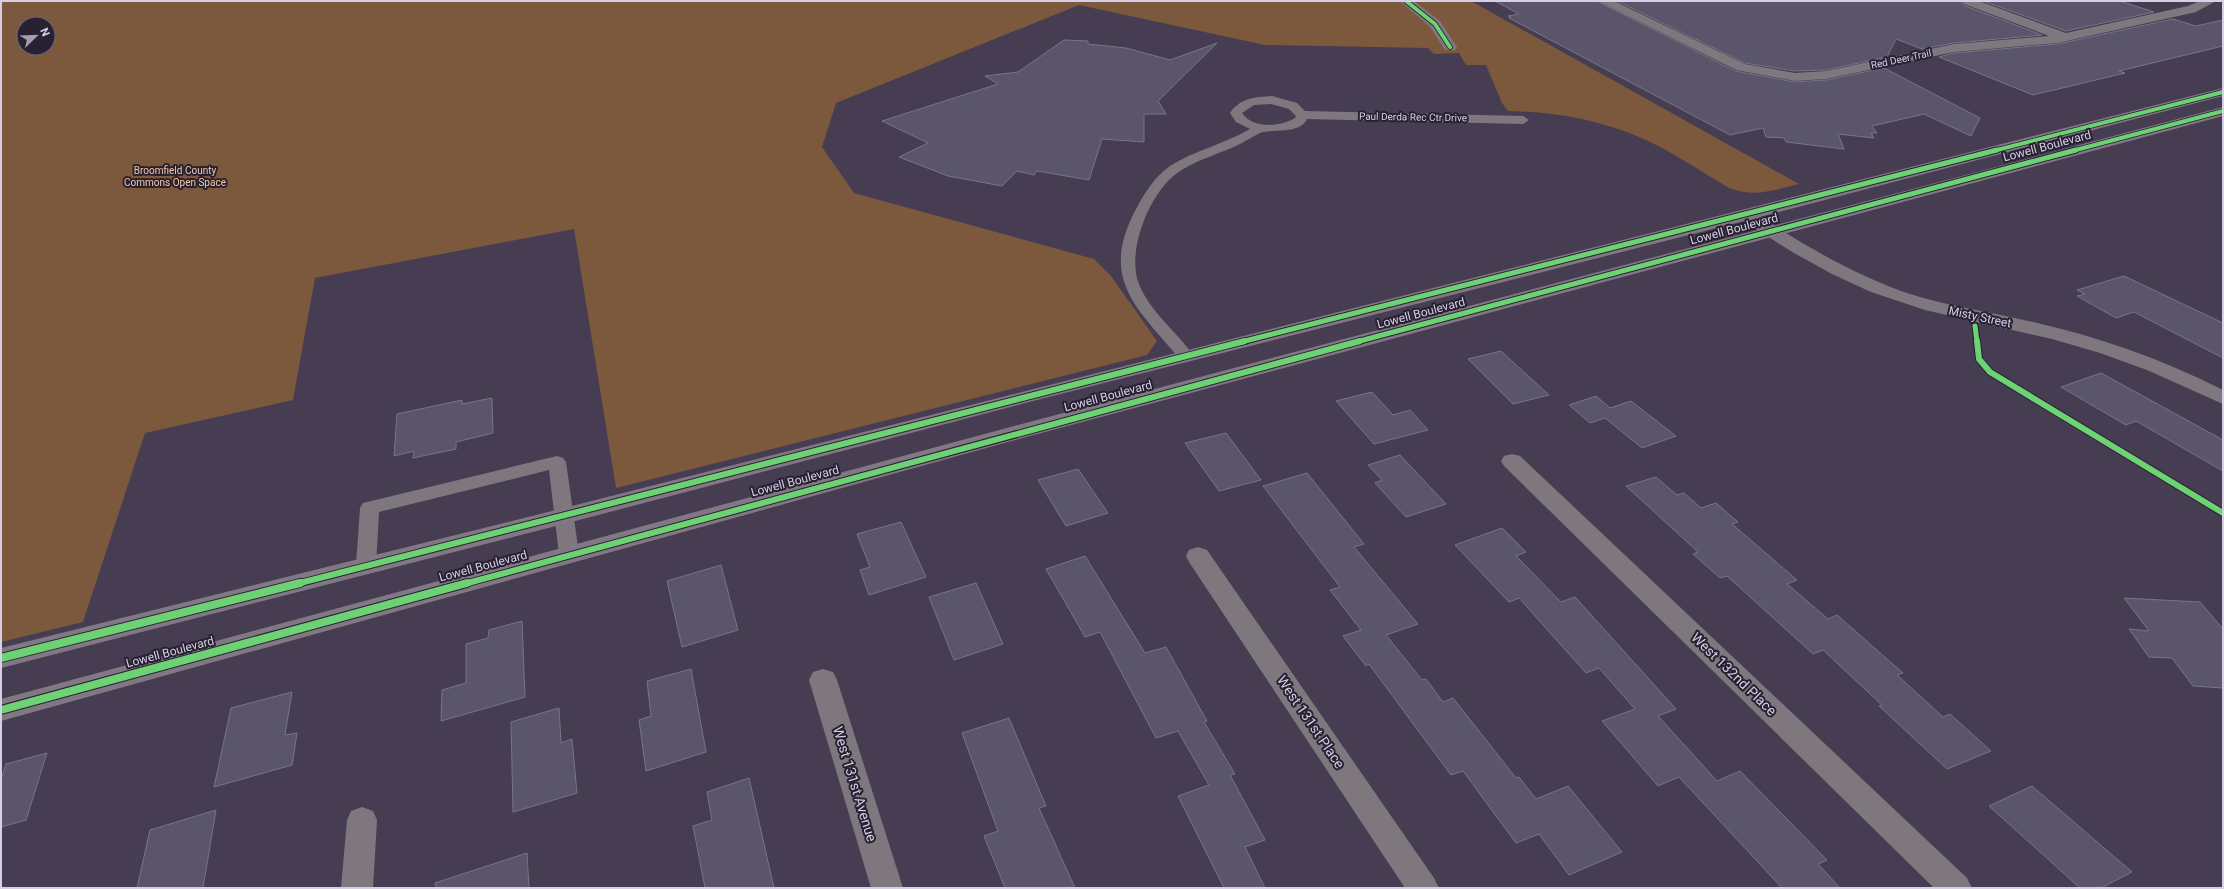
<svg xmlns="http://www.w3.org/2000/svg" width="2224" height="889" font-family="Roboto,sans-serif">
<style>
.green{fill:#7c583d;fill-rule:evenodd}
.building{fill:#5a556a;stroke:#787587}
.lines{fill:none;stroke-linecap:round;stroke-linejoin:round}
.lane{fill:#7f777e;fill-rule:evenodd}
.street{fill:#7f777e;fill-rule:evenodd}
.secondary{fill:#827883;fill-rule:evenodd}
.cycleway-far3-casing{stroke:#272132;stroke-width:5.5}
.cycleway-far2-casing{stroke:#272132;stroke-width:7}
.cycleway-far1-casing{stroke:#272132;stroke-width:8}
.cycleway-casing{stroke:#272132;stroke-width:10}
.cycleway-far3{stroke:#6cd273;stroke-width:4}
.cycleway-far2{stroke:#6cd273;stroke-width:5}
.cycleway-far1{stroke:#6cd273;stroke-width:6}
.cycleway{stroke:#6cd273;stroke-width:8}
.labels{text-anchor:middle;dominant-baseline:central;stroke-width:4;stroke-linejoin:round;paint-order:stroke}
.far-street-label{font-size:10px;fill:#d7cfe6;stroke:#272132}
.far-park-label{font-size:10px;fill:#f9c9a3;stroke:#272132}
.street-label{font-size:12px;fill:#d7cfe6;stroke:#272132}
.near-street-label{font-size:14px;fill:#d7cfe6;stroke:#272132}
</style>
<rect width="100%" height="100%" fill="#463d53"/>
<path class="green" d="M 1,1 L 1471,1 L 1799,184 C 1773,190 1756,198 1729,188 C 1700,171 1670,150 1639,137 C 1596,119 1554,112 1508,111 L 1502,103 L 1486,65 L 1466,65 L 1459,53 L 1434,54 L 1428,48 L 1265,45 L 1079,5 L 836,103 L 822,147 L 854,193 L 1094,259 L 1111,276 L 1157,341 L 1147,355 L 616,488 L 574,229 L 315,278 L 293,400 L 145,433 L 83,622 L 1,642 ZM 24,24 L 48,24 L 48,48 L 24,48 Z"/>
<g class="building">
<path d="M 1495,1 L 1597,1 L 1735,71 L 1795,82 L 1826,80 L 1884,68 L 1980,118 L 1971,136 L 1924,114 L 1872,126 L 1877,133 L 1871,133 L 1874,138 L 1838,134 L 1844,149 L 1786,142 L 1784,138 L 1766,137 L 1763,128 L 1730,135 L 1509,18 L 1511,17 L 1508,16 L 1519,14 Z"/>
<path d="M 1617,1 L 1961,1 L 1963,5 L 2042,35 L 1954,43 L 1922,49 L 1896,39 L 1887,57 L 1826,70 L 1795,71 L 1745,63 Z"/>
<path d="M 1983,1 L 2120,1 L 2154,12 L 2066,31 Z"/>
<path d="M 2173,19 L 2196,26 L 2223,20 L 2223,46 L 2119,71 L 2125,73 L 2033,95 L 1939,57 L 1954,53 L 2058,44 Z"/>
<path d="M 1064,40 L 1088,41 L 1088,44 L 1126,48 L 1170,60 L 1217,43 L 1158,101 L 1166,114 L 1144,114 L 1144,142 L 1102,139 L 1089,180 L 1037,171 L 1034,175 L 1017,171 L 1002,186 L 948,176 L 899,157 L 928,143 L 882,121 L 998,84 L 985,76 L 1018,72 Z"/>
<path d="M 2124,276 L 2223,323 L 2223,358 L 2134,312 L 2116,318 L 2077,296 L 2085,294 L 2077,290 Z"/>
<path d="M 1501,351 L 1549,395 L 1513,404 L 1468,359 Z"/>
<path d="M 2101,373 L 2223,440 L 2223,471 L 2136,421 L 2126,425 L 2061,387 Z"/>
<path d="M 1372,392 L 1393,415 L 1410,410 L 1428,430 L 1374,444 L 1336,401 Z"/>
<path d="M 1596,396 L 1610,408 L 1631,401 L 1676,436 L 1642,448 L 1605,418 L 1590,423 L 1569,405 Z"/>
<path d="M 492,398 L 493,433 L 456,442 L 456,449 L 413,458 L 414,451 L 394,456 L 397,414 L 462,400 L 462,404 Z"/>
<path d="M 1226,433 L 1261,480 L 1219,491 L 1185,443 Z"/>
<path d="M 1400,455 L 1446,504 L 1406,517 L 1375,483 L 1382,480 L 1368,465 Z"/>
<path d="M 1078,469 L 1108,513 L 1066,526 L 1038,480 Z"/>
<path d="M 1307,473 L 1364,544 L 1354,547 L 1418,624 L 1386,635 L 1422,680 L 1426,679 L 1443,702 L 1453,698 L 1516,778 L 1519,777 L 1536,799 L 1568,786 L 1622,852 L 1569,875 L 1539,834 L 1516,843 L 1463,771 L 1451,775 L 1369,664 L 1366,666 L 1343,636 L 1361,630 L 1330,590 L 1340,587 L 1263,486 Z"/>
<path d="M 1656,477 L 1677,495 L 1684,493 L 1701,508 L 1716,503 L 1738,522 L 1732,524 L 1797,580 L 1787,584 L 1828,619 L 1837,615 L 1903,673 L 1897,675 L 1943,717 L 1950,714 L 1991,751 L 1947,769 L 1879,706 L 1882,705 L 1823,650 L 1813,654 L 1727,576 L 1720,578 L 1693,554 L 1698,552 L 1626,486 Z"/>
<path d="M 901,522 L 926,577 L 869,595 L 860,570 L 870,567 L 857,534 Z"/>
<path d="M 1502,528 L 1526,552 L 1516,556 L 1561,602 L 1575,597 L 1676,709 L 1658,716 L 1717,781 L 1740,771 L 1827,860 L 1818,864 L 1840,888 L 1782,888 L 1679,777 L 1658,786 L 1602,721 L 1635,709 L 1599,668 L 1586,673 L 1519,598 L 1509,602 L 1455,545 Z"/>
<path d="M 1085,556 L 1145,653 L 1166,647 L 1207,721 L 1204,722 L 1235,774 L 1230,775 L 1265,840 L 1245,847 L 1265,888 L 1224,888 L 1178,796 L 1209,785 L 1178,731 L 1156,738 L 1100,632 L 1085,637 L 1046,569 Z"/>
<path d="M 721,565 L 738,630 L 682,647 L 667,581 Z"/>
<path d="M 976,583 L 1003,644 L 954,660 L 929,597 Z"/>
<path d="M 2124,598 L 2200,602 L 2223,629 L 2223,688 L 2193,686 L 2172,658 L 2149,657 L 2129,629 L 2149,631 Z"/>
<path d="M 522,621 L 525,697 L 441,721 L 442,690 L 466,683 L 466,644 L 488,638 L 489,630 Z"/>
<path d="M 691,669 L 706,752 L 646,771 L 639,720 L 651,716 L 647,681 Z"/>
<path d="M 292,692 L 285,735 L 297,733 L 292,765 L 214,787 L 231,708 Z"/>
<path d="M 559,708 L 561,743 L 572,739 L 577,793 L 513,812 L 511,722 Z"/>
<path d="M 1009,718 L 1046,806 L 1039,808 L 1075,888 L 1005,888 L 984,836 L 998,831 L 962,733 Z"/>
<path d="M 47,753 L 26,820 L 1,827 L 1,780 L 6,764 Z"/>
<path d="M 749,778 L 774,888 L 705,888 L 693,826 L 712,820 L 707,792 Z"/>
<path d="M 2032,786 L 2132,872 L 2101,888 L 2080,888 L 1989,806 Z"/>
<path d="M 216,810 L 203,888 L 137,888 L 150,830 Z"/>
<path d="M 527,853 L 529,888 L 436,888 L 435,883 Z"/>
</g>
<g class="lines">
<g class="lane">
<path d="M 1272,96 L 1297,103 L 1305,111 L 1523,116 L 1529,120 L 1523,124 L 1307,119 C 1300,134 1276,129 1263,132 C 1254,135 1245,142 1236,146 C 1216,155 1193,161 1176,174 C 1149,194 1126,252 1139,284 C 1150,312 1177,332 1194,356 L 1192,359 L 1180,359 C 1138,309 1099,280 1135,211 C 1144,194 1154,177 1170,166 C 1195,150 1225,144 1250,129 L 1236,122 L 1230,113 C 1240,98 1255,97 1272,96 ZM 1271,104 L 1289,109 L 1296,116 L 1295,118 C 1280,127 1253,129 1242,113 L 1254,105 Z"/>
<path d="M 557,456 L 563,458 L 566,462 L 579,554 L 576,559 L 569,561 L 562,559 L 559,554 L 549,470 L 379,512 L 376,565 L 373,570 L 366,572 L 359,570 L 356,565 L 360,508 L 363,503 Z"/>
</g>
<g class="street">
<path d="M 1400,1 L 1414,1 L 1440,21 L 1457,47 L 1455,50 L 1445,50 L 1430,27 Z"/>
<path d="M 1598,1 L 1614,1 L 1745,64 L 1795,73 L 1826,71 L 1954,44 L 2049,36 L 1964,4 L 1962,1 L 1979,1 L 2066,33 L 2188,6 L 2200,1 L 2216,1 L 2196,12 L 2058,43 L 1954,52 L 1826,79 L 1795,81 L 1736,70 Z"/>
<path d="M 1746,210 L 1752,211 C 1800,243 1849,272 1904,292 C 1946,306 1990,312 2033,322 C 2099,337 2162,359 2223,390 L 2223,404 L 2147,370 L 2100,353 L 2052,339 L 1925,310 L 1871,292 L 1832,274 L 1794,253 L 1740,219 L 1737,215 L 1740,211 Z"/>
<path d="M 1512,454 L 1520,456 L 1967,878 L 1972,888 L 1934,888 L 1504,466 L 1501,461 L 1504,456 Z"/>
<path d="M 1198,547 L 1207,550 L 1434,878 L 1439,888 L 1405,888 L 1189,562 L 1186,556 L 1189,550 Z"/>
<path d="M 823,669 L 833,672 L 837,680 L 903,888 L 871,888 L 809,680 L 813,672 Z"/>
<path d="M 362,807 L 373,811 L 377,820 L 373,888 L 341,888 L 347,820 L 351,811 Z"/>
</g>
<g class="secondary">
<path d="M 2223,88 L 2223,96 L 1752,219 L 1033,401 L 564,524 L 1,668 L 1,648 L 564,508 Z"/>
<path d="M 2223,107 L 2223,116 L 1019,439 L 1,721 L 1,699 L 1003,429 Z"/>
</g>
<g class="cycleway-far3-casing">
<g id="cycleway-far3">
<path d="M 1406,1 L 1435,24 L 1450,47"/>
<path d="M 1993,151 L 2223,92"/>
<path d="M 2072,151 L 2223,111"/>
</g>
</g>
<g class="cycleway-far2-casing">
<g id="cycleway-far2">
<path d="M 1975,326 L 1977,342"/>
<path d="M 1241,342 L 1997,150"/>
<path d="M 1356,342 L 2076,150"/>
</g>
</g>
<g class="cycleway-far1-casing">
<g id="cycleway-far1">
<path d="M 1977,341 L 1979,359 L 1990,372 L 2223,513"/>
<path d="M 296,584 L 1245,341"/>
<path d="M 464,584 L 1360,341"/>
</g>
</g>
<g class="cycleway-casing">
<g id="cycleway">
<path d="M 1,658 L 300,583"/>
<path d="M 1,710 L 467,583"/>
</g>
</g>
<use href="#cycleway-far3" class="cycleway-far3"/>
<use href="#cycleway-far2" class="cycleway-far2"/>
<use href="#cycleway-far1" class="cycleway-far1"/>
<use href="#cycleway" class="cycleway"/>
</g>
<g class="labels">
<g class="far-street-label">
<text transform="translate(1901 59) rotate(-12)">Red Deer Trail</text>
<text transform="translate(1413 117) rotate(1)">Paul Derda Rec Ctr Drive</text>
</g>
<g class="far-park-label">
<text x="175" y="170">Broomfield County<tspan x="175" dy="12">Commons Open Space</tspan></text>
</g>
<g class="street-label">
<text transform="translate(2047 146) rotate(-15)">Lowell Boulevard</text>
<text transform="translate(1734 229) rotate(-15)">Lowell Boulevard</text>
<text transform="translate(1421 313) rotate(-15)">Lowell Boulevard</text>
<text transform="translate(1980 317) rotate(12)">Misty Street</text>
<text transform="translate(1108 396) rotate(-15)">Lowell Boulevard</text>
<text transform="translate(795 481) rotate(-15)">Lowell Boulevard</text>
<text transform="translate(483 566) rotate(-15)">Lowell Boulevard</text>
<text transform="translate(170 652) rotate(-15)">Lowell Boulevard</text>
</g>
<g class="near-street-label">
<text transform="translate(1734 674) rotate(44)">West 132nd Place</text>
<text transform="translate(1311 722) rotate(56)">West 131st Place</text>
<text transform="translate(855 784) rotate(73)">West 131st Avenue</text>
</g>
</g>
<rect width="2224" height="889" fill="none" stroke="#d7cfe6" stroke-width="4"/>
<g transform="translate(36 36) rotate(67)"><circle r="19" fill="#272132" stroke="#6d677a"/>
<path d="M0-3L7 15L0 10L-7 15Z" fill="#a49cb3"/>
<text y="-6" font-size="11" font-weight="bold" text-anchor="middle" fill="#d7cfe6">N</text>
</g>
</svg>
